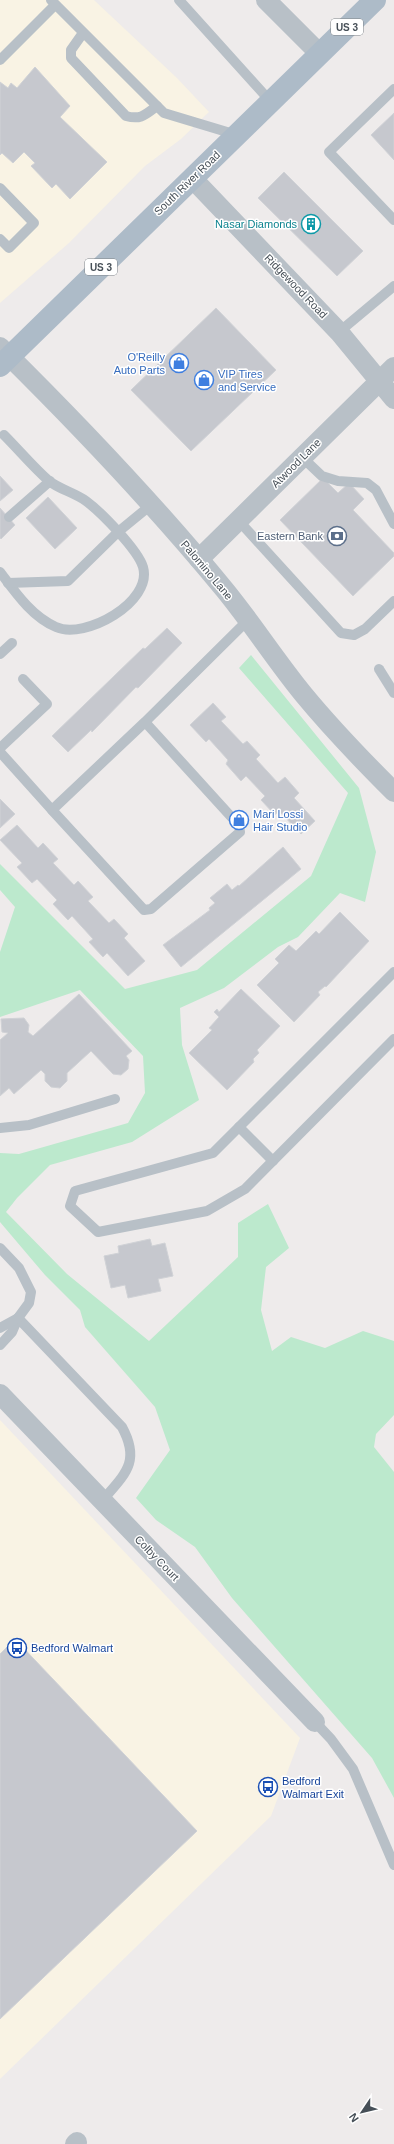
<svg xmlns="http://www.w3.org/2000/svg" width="394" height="2144" font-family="Helvetica,sans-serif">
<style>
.commercial{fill:#f9f3e4}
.green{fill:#bce9cd}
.building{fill:#c6c8ce;stroke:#d0d2d6}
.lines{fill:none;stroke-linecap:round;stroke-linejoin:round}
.service{stroke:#b8c0c7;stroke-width:10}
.minor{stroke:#b8c0c7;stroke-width:20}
.primary{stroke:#adbbc8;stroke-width:22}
.labels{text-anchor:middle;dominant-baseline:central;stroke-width:3;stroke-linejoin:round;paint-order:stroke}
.shield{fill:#fff;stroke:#7e8489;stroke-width:1}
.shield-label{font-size:10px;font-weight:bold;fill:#464f57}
.street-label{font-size:11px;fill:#464f57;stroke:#fff}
.culture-label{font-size:11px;fill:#0d838f;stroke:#fff;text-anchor:end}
.shop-label{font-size:11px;fill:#366cbe;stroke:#fff;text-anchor:start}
.service-label{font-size:11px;fill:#4e5e75;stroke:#fff;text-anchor:end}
.transit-label{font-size:11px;fill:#164399;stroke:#fff;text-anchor:start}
</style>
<rect width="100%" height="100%" fill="#eeebeb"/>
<g class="commercial">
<path d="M 0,0 L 94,0 L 177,78 L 209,112 L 181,139 L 145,166 L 69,243 L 0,303 Z"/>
<path d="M 0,1420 L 300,1738 L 271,1816 L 0,2079 Z"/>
</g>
<path class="green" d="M 251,655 L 359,788 L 376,852 L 365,902 L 340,893 L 298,937 L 278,947 L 224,988 L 180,1008 L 182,1045 L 199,1100 L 132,1142 L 50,1165 L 17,1198 L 6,1212 L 67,1274 L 149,1341 L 238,1257 L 238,1223 L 268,1204 L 289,1248 L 266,1267 L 261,1310 L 272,1351 L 291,1337 L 325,1348 L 363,1331 L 394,1341 L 394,1415 L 376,1434 L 374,1447 L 394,1472 L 394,1798 L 372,1758 L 232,1598 L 195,1547 L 156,1520 L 136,1498 L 170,1450 L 155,1407 L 85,1327 L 80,1310 L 45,1275 L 0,1222 L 0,1153 L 19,1154 L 128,1123 L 145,1093 L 143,1056 L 80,990 L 0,1017 L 0,952 L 15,907 L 0,890 L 0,864 L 125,989 L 197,970 L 311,876 L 348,793 L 239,668 Z"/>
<g class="building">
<path d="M 35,67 L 70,106 L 60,117 L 107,162 L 70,199 L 56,184 L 52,188 L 31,166 L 35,163 L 24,152 L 13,163 L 2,153 L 0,155 L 0,82 L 8,88 L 11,83 L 17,88 Z"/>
<path d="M 394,113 L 394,160 L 371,135 Z"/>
<path d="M 284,172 L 363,251 L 337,276 L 258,198 Z"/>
<path d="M 216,308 L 276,370 L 191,451 L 131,390 Z"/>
<path d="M 0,476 L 13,490 L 0,501 Z"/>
<path d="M 323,478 L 338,493 L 349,483 L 364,499 L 353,510 L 394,553 L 394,556 L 353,596 L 280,520 Z"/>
<path d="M 48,497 L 77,528 L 55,549 L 26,518 Z"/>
<path d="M 0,508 L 15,525 L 1,539 L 0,538 Z"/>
<path d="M 167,628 L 182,643 L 138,688 L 136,687 L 92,732 L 91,730 L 68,752 L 52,736 L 143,648 L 145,649 Z"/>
<path d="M 213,703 L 226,717 L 221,721 L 243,744 L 247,741 L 260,755 L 256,759 L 278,783 L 285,777 L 299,793 L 294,798 L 315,821 L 301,834 L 279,811 L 275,815 L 261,800 L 265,796 L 246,776 L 241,781 L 226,764 L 228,760 L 209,739 L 206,742 L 190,725 Z"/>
<path d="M 0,799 L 15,814 L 0,828 Z"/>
<path d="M 17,825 L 38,848 L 43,843 L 58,859 L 53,863 L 74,885 L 78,881 L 93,897 L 88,901 L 109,923 L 114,919 L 128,934 L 124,938 L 145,961 L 128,976 L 107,953 L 103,957 L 89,942 L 93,939 L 72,916 L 68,920 L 53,904 L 57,900 L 37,879 L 32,883 L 17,867 L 22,863 L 0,840 Z"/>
<path d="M 283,847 L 301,869 L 181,967 L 163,945 L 210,910 L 209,908 L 215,903 L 210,898 L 227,884 L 232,890 L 238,885 L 239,886 Z"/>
<path d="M 340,912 L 369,941 L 326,987 L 325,986 L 318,992 L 320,995 L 294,1022 L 257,985 L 279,963 L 275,959 L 289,945 L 296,951 L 316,931 L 319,934 Z"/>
<path d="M 241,989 L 280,1026 L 257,1050 L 259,1053 L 253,1059 L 254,1062 L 227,1090 L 189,1053 L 212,1030 L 209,1028 L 219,1017 L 214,1012 L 217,1009 L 219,1012 Z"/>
<path d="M 79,994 L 132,1051 L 126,1056 L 129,1060 L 128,1069 L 121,1075 L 113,1074 L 91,1051 L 67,1073 L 67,1081 L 60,1088 L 51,1087 L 45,1081 L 45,1074 L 41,1070 L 14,1094 L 9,1088 L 0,1096 L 0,1040 L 8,1033 L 2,1032 L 1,1019 L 24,1018 L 29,1025 L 28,1032 L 33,1036 Z"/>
<path d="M 150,1239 L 152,1246 L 165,1243 L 173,1276 L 158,1279 L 161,1291 L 128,1298 L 125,1285 L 111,1288 L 104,1256 L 119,1253 L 118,1246 Z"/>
<path d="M 15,1639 L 197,1831 L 0,2019 L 0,1654 Z"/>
</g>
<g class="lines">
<g class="service">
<path d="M 51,0 L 164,113 L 237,135"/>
<path d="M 179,0 L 271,102"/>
<path d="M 83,33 L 71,50 L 71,58 L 126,116 C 141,120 145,115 157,106"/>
<path d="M 0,60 L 55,5"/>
<path d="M 394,89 L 329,152 L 394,220"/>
<path d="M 0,188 L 34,223 L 9,248 L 0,239"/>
<path d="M 339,332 L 394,286"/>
<path d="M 302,457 L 322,476 L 338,481 L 367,483 L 376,490 L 394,524"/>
<path d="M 9,517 L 50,481"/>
<path d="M 238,520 L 341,633 L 354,635 L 365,629 L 394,601"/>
<path d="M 0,572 C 15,592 32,617 56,627 C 85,640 153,602 143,567 C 138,550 101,512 86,501 C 75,493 59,489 49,481 C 33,467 19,450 4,435"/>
<path d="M 8,583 L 68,581 L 118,532 L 151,505"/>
<path d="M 0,654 L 12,643"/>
<path d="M 379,669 L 394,693"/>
<path d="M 145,722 L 235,821 L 239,826 L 240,832 L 151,909 L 144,910 L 52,810 L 145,722 L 248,620"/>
<path d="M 0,748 L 47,704 L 23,679"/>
<path d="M 0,752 L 52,810"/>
<path d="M 394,972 L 213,1153 L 75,1191 L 70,1206 L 98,1232 L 207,1211 L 245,1189 L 394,1039"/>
<path d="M 239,1127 L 273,1161"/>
<path d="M 0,1128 L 29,1125 L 115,1099"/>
<path d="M 0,1248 L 19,1268 L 31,1292 L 29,1303 L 18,1318 L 12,1332 L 0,1345"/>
<path d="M 18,1318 L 122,1427 C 141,1462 125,1474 102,1501"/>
<path d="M 0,1328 L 18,1318"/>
<path d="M 315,1722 L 331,1739 L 353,1769 L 394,1865"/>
</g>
<g class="minor">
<path d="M 266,0 L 320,54"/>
<path d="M 192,178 L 339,332 L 394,399"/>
<path d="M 0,347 C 77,423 155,505 224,589 C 252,623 276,661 304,695 C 332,729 363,761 394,792"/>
<path d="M 199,559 L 394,367"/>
<path d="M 0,1394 L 315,1722"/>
<path d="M 75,2144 L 77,2142"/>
</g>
<path class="primary" d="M 0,366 L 375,0"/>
</g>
<defs>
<g id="building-ring" transform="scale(1)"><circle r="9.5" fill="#fff" stroke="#0f9aa8" stroke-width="1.5"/><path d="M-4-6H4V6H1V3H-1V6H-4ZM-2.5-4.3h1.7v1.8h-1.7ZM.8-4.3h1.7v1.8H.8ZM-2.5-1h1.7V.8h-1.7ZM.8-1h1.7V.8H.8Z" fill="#0f9aa8"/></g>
<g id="shop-ring" transform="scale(1)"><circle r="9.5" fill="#fff" stroke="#3f7fe0" stroke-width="1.5"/><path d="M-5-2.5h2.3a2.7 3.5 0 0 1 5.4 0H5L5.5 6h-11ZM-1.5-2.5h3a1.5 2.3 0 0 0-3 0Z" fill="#3f7fe0"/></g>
<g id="bank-ring" transform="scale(1)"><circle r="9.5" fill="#fff" stroke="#5c6f8a" stroke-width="1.5"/><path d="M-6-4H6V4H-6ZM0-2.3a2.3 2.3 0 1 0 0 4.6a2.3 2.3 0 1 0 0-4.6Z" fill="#5c6f8a"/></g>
<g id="bus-ring" transform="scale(1)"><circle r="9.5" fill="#fff" stroke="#1a4fb4" stroke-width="1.5"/><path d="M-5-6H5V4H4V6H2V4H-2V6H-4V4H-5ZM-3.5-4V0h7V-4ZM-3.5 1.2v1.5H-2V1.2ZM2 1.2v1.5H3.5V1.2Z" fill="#1a4fb4"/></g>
</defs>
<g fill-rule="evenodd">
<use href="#building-ring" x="311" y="224"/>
<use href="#shop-ring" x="179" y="363"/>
<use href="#shop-ring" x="204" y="380"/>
<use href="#bank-ring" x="337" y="536"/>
<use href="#shop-ring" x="239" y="820"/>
<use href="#bus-ring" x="17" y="1648"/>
<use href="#bus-ring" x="268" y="1787"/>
</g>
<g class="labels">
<g class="shield">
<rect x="331" y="19" width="32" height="16" rx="3"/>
<rect x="85" y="259" width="32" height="16" rx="3"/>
</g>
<g class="shield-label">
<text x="347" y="27">US 3</text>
<text x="101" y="267">US 3</text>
</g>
<g class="street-label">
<text transform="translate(187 183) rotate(-44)">South River Road</text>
<text transform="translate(296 286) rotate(46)">Ridgewood Road</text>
<text transform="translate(296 463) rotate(-45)">Atwood Lane</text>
<text transform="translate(207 570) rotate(50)">Palomino Lane</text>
<text transform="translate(157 1558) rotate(46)">Colby Court</text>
</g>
<g class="culture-label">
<text x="297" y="224">Nasar Diamonds</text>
</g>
<g class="shop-label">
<text x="165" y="357" text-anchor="end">O'Reilly<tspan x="165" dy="13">Auto Parts</tspan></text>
<text x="218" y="374">VIP Tires<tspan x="218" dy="13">and Service</tspan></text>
<text x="253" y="814">Mari Lossi<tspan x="253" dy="13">Hair Studio</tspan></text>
</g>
<g class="service-label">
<text x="323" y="536">Eastern Bank</text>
</g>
<g class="transit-label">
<text x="31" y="1648">Bedford Walmart</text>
<text x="282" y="1781">Bedford<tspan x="282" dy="13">Walmart Exit</tspan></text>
</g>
</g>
<g transform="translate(362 2112) rotate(235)" stroke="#ffffff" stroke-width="3" paint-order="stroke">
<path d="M0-3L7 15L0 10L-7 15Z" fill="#464f57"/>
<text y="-6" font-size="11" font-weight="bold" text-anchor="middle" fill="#464f57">N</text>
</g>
</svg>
